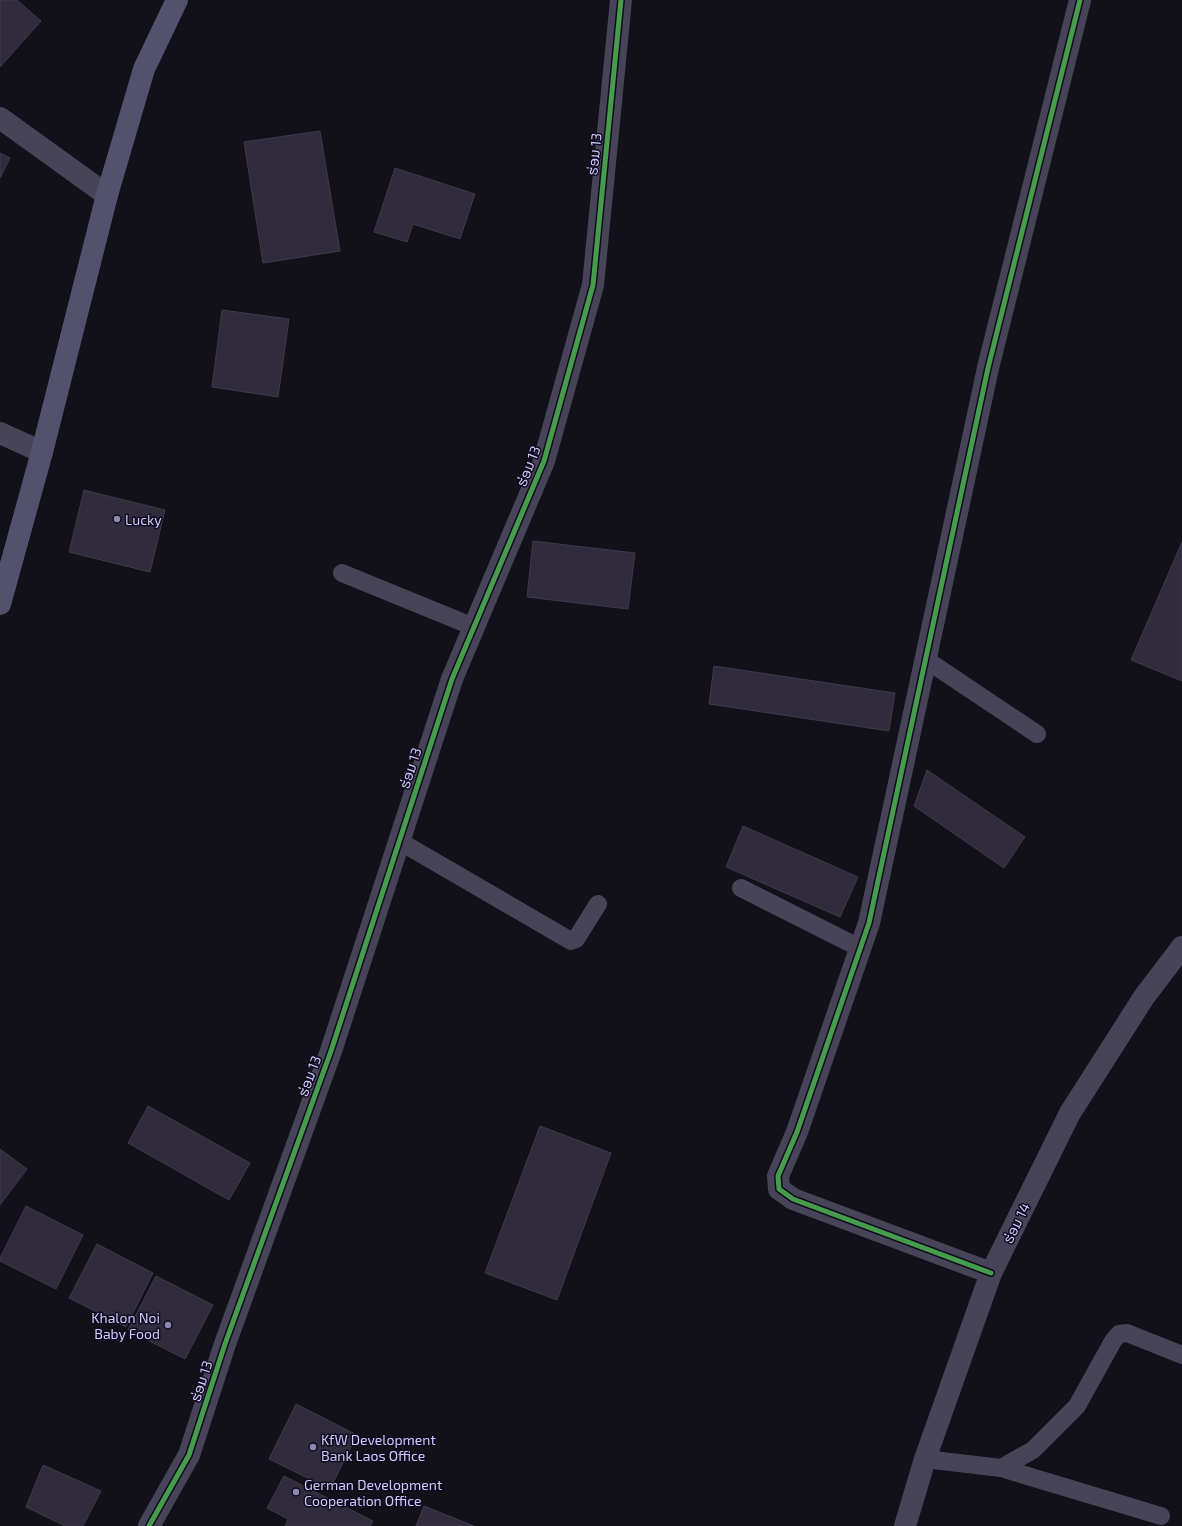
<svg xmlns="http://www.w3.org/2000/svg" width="1182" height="1526" font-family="'Exo 2','Noto Sans Lao',sans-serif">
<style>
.building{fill:#302c3d;stroke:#3e3a4e}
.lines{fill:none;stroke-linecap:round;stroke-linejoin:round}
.lane{stroke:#47445a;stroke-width:18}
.street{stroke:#47445a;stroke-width:22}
.secondary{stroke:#53516d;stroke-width:22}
.cycleway-casing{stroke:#100c1d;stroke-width:8}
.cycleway{stroke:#469c4c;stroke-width:5}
.poi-dot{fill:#8f88ae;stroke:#100c1d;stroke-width:1.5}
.labels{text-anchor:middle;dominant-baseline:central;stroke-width:3;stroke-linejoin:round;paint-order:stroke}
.street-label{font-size:14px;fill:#d2c8ff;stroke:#100c1d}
.poi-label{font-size:14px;fill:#d2c8ff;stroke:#100c1d;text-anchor:start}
</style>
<rect width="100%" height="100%" fill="#121019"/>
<g class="building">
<path d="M 0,0 L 17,0 L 41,21 L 0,67 Z"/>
<path d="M 320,131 L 340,251 L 263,263 L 244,142 Z"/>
<path d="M 0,153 L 10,158 L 0,178 Z"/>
<path d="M 395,168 L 475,194 L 460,239 L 413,224 L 407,242 L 374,232 Z"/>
<path d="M 222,310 L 289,319 L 278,397 L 212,387 Z"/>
<path d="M 84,490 L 165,510 L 150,572 L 69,552 Z"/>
<path d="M 533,541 L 635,553 L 628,609 L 527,597 Z"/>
<path d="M 1182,542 L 1182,681 L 1131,660 Z"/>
<path d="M 714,666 L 895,693 L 889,731 L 709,704 Z"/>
<path d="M 927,770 L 1025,837 L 1004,868 L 914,806 Z"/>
<path d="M 743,826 L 858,877 L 840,917 L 726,867 Z"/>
<path d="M 148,1106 L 250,1163 L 229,1200 L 128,1143 Z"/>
<path d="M 540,1126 L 611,1153 L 557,1300 L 485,1273 Z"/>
<path d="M 0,1149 L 27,1169 L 0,1205 Z"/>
<path d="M 26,1206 L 83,1235 L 56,1289 L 0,1261 L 0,1258 Z"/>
<path d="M 97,1244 L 153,1273 L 126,1327 L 69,1298 Z"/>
<path d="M 156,1276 L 213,1305 L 185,1359 L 128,1330 Z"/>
<path d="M 296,1404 L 357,1435 L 330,1489 L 269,1459 Z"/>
<path d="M 43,1465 L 101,1491 L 83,1526 L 65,1526 L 26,1507 Z"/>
<path d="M 284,1476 L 373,1521 L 370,1526 L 285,1526 L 288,1519 L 267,1508 Z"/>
<path d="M 424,1506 L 474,1526 L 416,1526 Z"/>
</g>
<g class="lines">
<g class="lane">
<path d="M 342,573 L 474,627"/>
<path d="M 925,659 L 1037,734"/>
<path d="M 399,841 L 571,941 L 576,939 L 598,904"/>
<path d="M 741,888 L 860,948"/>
<path d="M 925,1459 L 1001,1468 L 1161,1516"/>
<path d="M 1001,1468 L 1033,1450 L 1077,1406 L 1113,1341 L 1119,1334 L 1127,1333 L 1182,1355"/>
</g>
<g class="street">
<path d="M 0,118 L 107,195"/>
<path d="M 0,433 L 42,452"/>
<path d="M 991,1273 L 793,1199 L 779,1189 L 778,1176 L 797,1132 L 869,923 L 988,368 L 1080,0"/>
<path d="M 149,1526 L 189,1455 L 225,1344 L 331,1051 L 452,679 L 544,461 L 593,285 L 621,0"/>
<path d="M 905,1526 L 925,1459 L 991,1273 L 1070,1113 L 1144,997 L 1182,947"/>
</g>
<path class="secondary" d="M 0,604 L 42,452 L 107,195 L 144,69 L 177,0"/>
<g class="cycleway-casing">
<g id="cycleway">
<path d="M 991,1273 L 793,1199 L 779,1189 L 778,1176 L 797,1132 L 869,923 L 988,368 L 1080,0"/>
<path d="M 149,1526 L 189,1455 L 225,1344 L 331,1051 L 452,679 L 544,461 L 593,285 L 621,0"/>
</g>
</g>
<use href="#cycleway" class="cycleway"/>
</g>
<g class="poi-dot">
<circle cx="117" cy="519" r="4"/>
<circle cx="168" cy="1325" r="4"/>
<circle cx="313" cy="1447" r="4"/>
<circle cx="296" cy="1492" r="4"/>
</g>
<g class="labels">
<g class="street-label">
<text transform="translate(594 154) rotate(-84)">ຮ່ອມ 13</text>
<text transform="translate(528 466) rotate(-69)">ຮ່ອມ 13</text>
<text transform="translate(410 768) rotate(-72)">ຮ່ອມ 13</text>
<text transform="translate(309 1076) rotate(-70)">ຮ່ອມ 13</text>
<text transform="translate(1016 1223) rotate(-64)">ຮ່ອມ 14</text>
<text transform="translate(201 1381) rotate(-72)">ຮ່ອມ 13</text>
</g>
<g class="poi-label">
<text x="125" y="519">Lucky</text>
<text x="160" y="1317" text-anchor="end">Khalon Noi<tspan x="160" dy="16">Baby Food</tspan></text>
<text x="321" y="1439">KfW Development<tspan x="321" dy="16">Bank Laos Office</tspan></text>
<text x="304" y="1484">German Development<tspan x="304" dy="16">Cooperation Office</tspan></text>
</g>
</g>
</svg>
